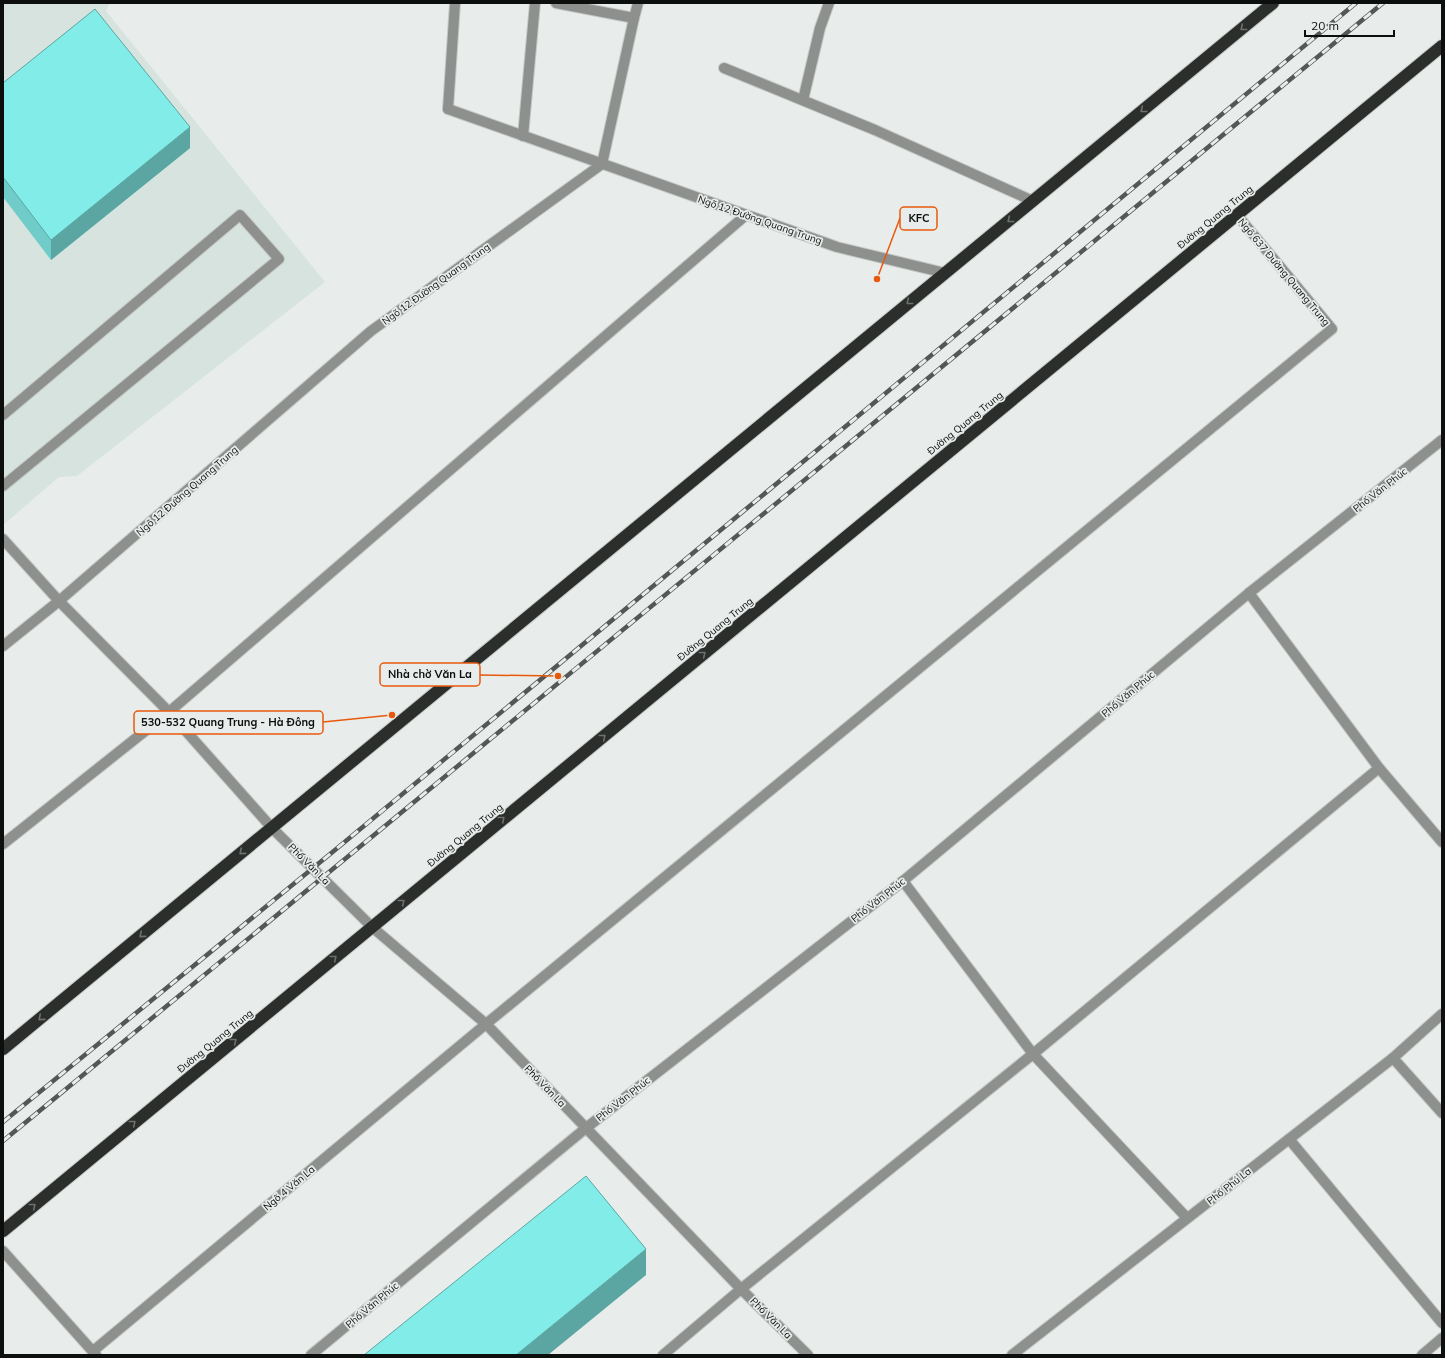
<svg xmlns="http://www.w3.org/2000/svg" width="1445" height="1358" font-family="Mulish,sans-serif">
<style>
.built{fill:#d6e3de}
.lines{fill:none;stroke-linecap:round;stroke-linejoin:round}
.lane-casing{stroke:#c5c9c8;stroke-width:12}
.street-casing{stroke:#c5c9c8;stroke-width:12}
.highway-casing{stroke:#c5c9c8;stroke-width:14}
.lane{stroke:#8e908e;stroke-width:10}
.street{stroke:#8e908e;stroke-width:10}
.highway{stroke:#2b2e2b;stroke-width:12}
.rail-casing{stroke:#555756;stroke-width:4.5}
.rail{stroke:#e8edeb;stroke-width:3;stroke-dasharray:9;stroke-linecap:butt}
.wall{fill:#70ccc8}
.shaded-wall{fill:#5ba6a2}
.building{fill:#82ede8;stroke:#5ba6a2}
.oneway{stroke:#6d716e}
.labels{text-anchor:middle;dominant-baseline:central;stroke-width:3.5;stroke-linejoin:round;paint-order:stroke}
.street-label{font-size:10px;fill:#0d0f0e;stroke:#e8edeb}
.leader{fill:none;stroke:#e8590c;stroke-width:1.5}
.callout-dot{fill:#e8590c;stroke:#e8edeb;stroke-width:1.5}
.callout{fill:#e8edeb;stroke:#e8590c;stroke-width:1.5}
.callout-label{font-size:11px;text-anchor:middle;font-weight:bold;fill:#0d0f0e}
</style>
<rect width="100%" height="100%" fill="#e8edeb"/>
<path class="built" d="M 3,3 L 110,3 L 106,11 L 325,282 L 77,476 L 59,477 L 3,525 Z"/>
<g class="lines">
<g class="lane-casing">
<g id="lane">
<path d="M 634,18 L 638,3"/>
<path d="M 724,68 L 875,130 L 1033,201"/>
<path d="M 803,100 L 820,28 L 829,3"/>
<path d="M 448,109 L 455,3"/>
<path d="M 3,415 L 240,215 L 279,259 L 3,486"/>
<path d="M 3,539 L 59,601"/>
<path d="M 93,1351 L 486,1024 L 1332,329 L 1237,215"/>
</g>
</g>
<g class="street-casing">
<g id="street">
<path d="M 556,3 L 634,18 L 602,164"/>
<path d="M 448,109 L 837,247 L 945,273"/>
<path d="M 523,136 L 535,3"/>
<path d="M 1249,593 L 1379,768 L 1442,842"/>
<path d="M 59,601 L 169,712 L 272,828 L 372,927 L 486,1024 L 741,1289 L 808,1355"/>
<path d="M 3,646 L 59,601 L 371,331 L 602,164"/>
<path d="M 3,844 L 169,712 L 746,215"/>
<path d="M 903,881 L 1033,1054 L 1187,1218"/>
<path d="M 1393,1058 L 1442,1113"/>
<path d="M 1289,1139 L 1442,1323"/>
<path d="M 3,1251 L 96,1355"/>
<path d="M 311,1355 L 586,1128 L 903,881 L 1249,593 L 1442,440"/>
<path d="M 663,1355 L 741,1289 L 1033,1054 L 1379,768"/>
<path d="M 1012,1355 L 1393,1058 L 1442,1014"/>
<path d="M 1422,1355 L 1442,1338"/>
</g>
</g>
<g class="highway-casing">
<g id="highway">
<path d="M 3,1049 L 1273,3"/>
<path d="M 3,1231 L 1442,46"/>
</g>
</g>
<use href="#lane" class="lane"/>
<use href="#street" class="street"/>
<use href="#highway" class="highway"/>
<g class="rail-casing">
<g id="rail">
<path d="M 3,1122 L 335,850 L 1356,3"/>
<path d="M 3,1141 L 1383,3"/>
</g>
</g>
<use href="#rail" class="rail"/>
</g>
<path class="wall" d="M 3,83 L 190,148 L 51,260 L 3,197 Z"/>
<g class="shaded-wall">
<path d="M 190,127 L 190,148 L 51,260 L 51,240 Z"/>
<path d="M 646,1249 L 646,1275 L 548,1355 L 516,1355 Z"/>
</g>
<g class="building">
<path d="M 95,9 L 190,127 L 51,240 L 3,177 L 3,83 Z"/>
<path d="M 586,1176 L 646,1249 L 516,1355 L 364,1355 Z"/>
</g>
<defs><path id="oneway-chevron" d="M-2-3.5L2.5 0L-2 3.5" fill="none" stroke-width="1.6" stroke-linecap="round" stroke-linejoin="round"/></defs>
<g class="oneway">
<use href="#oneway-chevron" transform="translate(1243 28) rotate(141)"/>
<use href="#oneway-chevron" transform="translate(1143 110) rotate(141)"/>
<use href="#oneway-chevron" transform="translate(1010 220) rotate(141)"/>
<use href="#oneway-chevron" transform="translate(909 302) rotate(141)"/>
<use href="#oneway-chevron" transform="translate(703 654) rotate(-39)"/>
<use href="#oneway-chevron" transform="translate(603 737) rotate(-39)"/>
<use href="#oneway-chevron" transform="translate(502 819) rotate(-39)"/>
<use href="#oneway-chevron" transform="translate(242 852) rotate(140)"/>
<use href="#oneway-chevron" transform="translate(402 902) rotate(-39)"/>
<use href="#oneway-chevron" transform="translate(142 935) rotate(140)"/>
<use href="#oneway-chevron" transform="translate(334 958) rotate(-39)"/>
<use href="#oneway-chevron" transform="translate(41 1018) rotate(140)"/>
<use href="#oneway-chevron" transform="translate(234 1041) rotate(-39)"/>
<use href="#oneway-chevron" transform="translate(133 1123) rotate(-39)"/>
<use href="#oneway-chevron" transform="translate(33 1206) rotate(-39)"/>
</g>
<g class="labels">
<g class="street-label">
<text transform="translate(1215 217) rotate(-39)">Đường Quang Trung</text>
<text transform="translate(760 220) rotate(19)">Ngõ 12 Đường Quang Trung</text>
<text transform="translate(1284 272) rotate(50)">Ngõ 637 Đường Quang Trung</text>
<text transform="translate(436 284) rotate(-36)">Ngõ 12 Đường Quang Trung</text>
<text transform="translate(965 423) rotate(-39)">Đường Quang Trung</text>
<text transform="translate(1380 490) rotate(-38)">Phố Văn Phúc</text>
<text transform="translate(187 491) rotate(-41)">Ngõ 12 Đường Quang Trung</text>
<text transform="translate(715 629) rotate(-39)">Đường Quang Trung</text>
<text transform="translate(1128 694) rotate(-40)">Phố Văn Phúc</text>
<text transform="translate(465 835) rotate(-39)">Đường Quang Trung</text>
<text transform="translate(309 864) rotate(45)">Phố Văn La</text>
<text transform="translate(878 900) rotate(-38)">Phố Văn Phúc</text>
<text transform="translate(215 1041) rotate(-39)">Đường Quang Trung</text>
<text transform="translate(545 1086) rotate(46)">Phố Văn La</text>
<text transform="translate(623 1099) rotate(-38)">Phố Văn Phúc</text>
<text transform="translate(1229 1186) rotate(-38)">Phố Phú La</text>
<text transform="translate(289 1188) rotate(-40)">Ngõ 4 Văn La</text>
<text transform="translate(372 1305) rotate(-40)">Phố Văn Phúc</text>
<text transform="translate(771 1318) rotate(45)">Phố Văn La</text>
</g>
</g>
<path class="leader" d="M877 279L900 218M558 676L480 675M392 715L323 722"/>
<g class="callout-dot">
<circle cx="877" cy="279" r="4"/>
<circle cx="558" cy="676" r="4"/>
<circle cx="392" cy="715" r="4"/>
</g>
<g class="callout">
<rect x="900" y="207" width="37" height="23" rx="4"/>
<rect x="380" y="663" width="100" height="23" rx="4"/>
<rect x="134" y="711" width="189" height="23" rx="4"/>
</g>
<g class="callout-label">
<text x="919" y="222">KFC</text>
<text x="430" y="678">Nhà chờ Văn La</text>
<text x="228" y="726">530-532 Quang Trung - Hà Đông</text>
</g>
<rect width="1445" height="1358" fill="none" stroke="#0d0f0e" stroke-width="8"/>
<path d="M1305 30v6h89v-6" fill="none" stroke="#0d0f0e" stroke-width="2"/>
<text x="1311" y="30" font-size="12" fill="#0d0f0e" stroke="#e8edeb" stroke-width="3" paint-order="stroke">20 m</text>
</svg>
